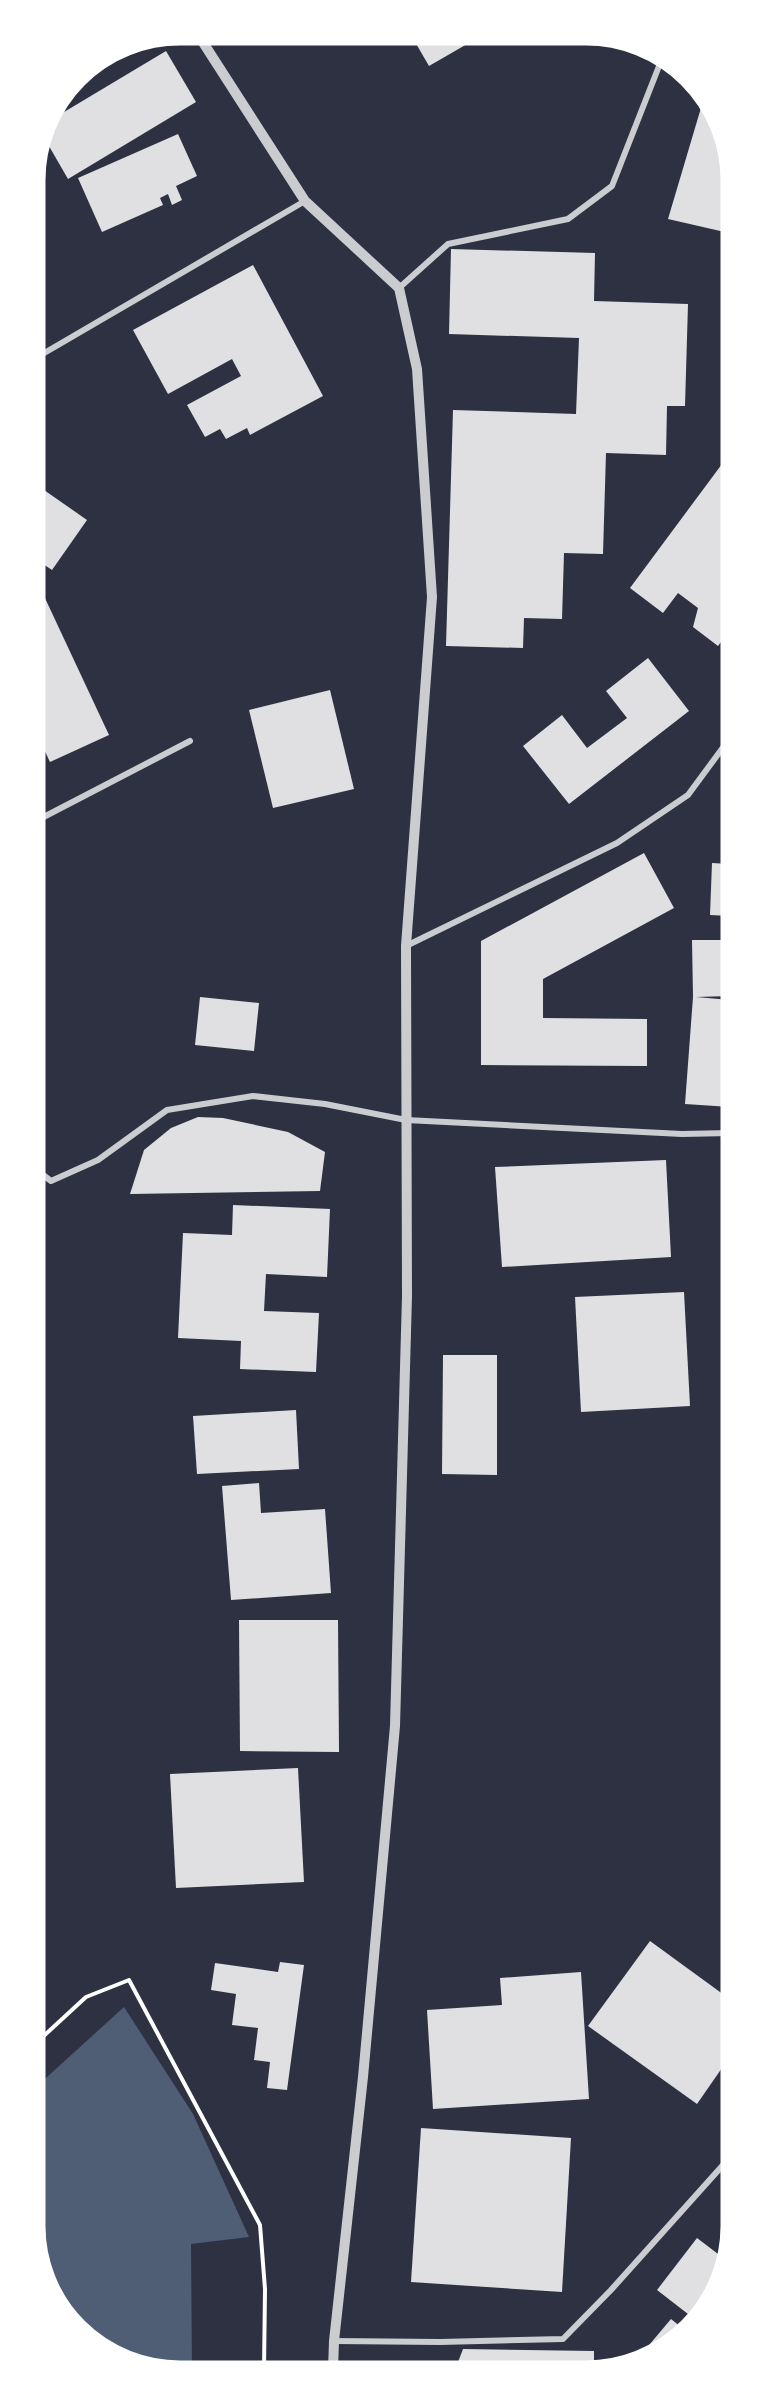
<svg xmlns="http://www.w3.org/2000/svg" width="765" height="2406" font-family="'DM Sans',sans-serif">
<style>
.water{fill:#4f5d75}
.building{fill:#e0e0e3}
.lines{fill:none;stroke-linecap:round;stroke-linejoin:round}
.path{stroke:#fff;stroke-width:4}
.minor{stroke:#caccd0;stroke-width:6}
.tertiary{stroke:#caccd0;stroke-width:10}
.rim{fill:none;stroke:#fff;stroke-width:3}
</style>
<rect width="100%" height="100%" fill="#2d3142"/>
<path class="water" d="M 124,2007 L 193,2114 L 249,2237 L 191,2244 L 192,2370 L 150,2370 L 76,2330 L 36,2255 L 36,2248 L 39,2246 L 36,2240 L 36,2087 Z"/>
<g class="building">
<path d="M 411,35 L 480,35 L 481,36 L 429,66 Z"/>
<path d="M 166,51 L 196,102 L 68,179 L 42,134 L 44,124 Z"/>
<path d="M 703,101 L 729,151 L 729,233 L 668,219 Z"/>
<path d="M 178,134 L 197,176 L 176,186 L 182,200 L 172,205 L 168,194 L 160,198 L 163,205 L 102,232 L 78,178 Z"/>
<path d="M 451,249 L 595,253 L 594,301 L 688,304 L 685,406 L 667,406 L 666,455 L 606,453 L 603,554 L 564,553 L 562,619 L 524,618 L 523,648 L 446,646 L 453,410 L 576,414 L 579,338 L 449,334 Z"/>
<path d="M 253,265 L 323,396 L 250,435 L 247,428 L 226,439 L 220,429 L 205,437 L 187,405 L 241,376 L 232,359 L 168,394 L 133,330 Z"/>
<path d="M 722,464 L 730,470 L 730,630 L 718,646 L 693,627 L 698,608 L 678,593 L 663,613 L 630,588 Z"/>
<path d="M 34,483 L 87,520 L 52,570 L 34,558 Z"/>
<path d="M 44,596 L 109,735 L 50,762 L 34,728 L 34,600 Z"/>
<path d="M 648,658 L 689,711 L 569,804 L 523,746 L 562,715 L 587,748 L 627,718 L 606,691 Z"/>
<path d="M 330,690 L 354,789 L 273,808 L 249,710 Z"/>
<path d="M 644,853 L 674,908 L 543,979 L 543,1018 L 647,1019 L 647,1066 L 481,1065 L 481,941 Z"/>
<path d="M 712,863 L 730,864 L 730,916 L 710,915 Z"/>
<path d="M 692,940 L 730,940 L 730,996 L 696,997 L 730,1000 L 730,1107 L 685,1104 L 693,997 Z"/>
<path d="M 200,997 L 259,1003 L 254,1051 L 195,1045 Z"/>
<path d="M 198,1117 L 223,1118 L 288,1132 L 325,1152 L 320,1191 L 130,1194 L 144,1150 L 171,1128 Z"/>
<path d="M 666,1160 L 671,1257 L 502,1267 L 495,1167 Z"/>
<path d="M 233,1205 L 330,1209 L 327,1277 L 266,1274 L 264,1311 L 319,1313 L 316,1372 L 240,1369 L 241,1341 L 178,1338 L 183,1233 L 232,1235 Z"/>
<path d="M 684,1292 L 690,1406 L 581,1412 L 575,1297 Z"/>
<path d="M 443,1355 L 497,1355 L 497,1475 L 442,1474 Z"/>
<path d="M 296,1410 L 299,1469 L 197,1474 L 193,1416 Z"/>
<path d="M 259,1483 L 261,1513 L 325,1509 L 331,1593 L 231,1600 L 222,1486 Z"/>
<path d="M 239,1620 L 338,1620 L 339,1752 L 240,1751 Z"/>
<path d="M 298,1768 L 304,1882 L 176,1888 L 170,1774 Z"/>
<path d="M 650,1941 L 731,2000 L 731,2055 L 697,2104 L 588,2026 Z"/>
<path d="M 280,1962 L 304,1965 L 287,2090 L 267,2088 L 270,2062 L 254,2060 L 258,2028 L 232,2025 L 236,1994 L 211,1990 L 215,1963 L 278,1972 Z"/>
<path d="M 581,1972 L 589,2099 L 433,2109 L 427,2010 L 502,2005 L 500,1978 Z"/>
<path d="M 421,2128 L 571,2138 L 562,2292 L 411,2282 Z"/>
<path d="M 732,2213 L 732,2235 L 721,2226 Z"/>
<path d="M 697,2238 L 726,2260 L 721,2282 L 697,2321 L 657,2290 Z"/>
<path d="M 671,2319 L 686,2331 L 659,2354 L 634,2363 Z"/>
<path d="M 463,2349 L 594,2351 L 594,2370 L 455,2370 Z"/>
</g>
<g class="lines">
<path class="path" d="M 35,2044 L 86,1997 L 129,1980 L 260,2225 L 265,2289 L 264,2370"/>
<g class="minor">
<path d="M 399,288 L 448,244 L 568,219 L 612,186 L 661,61"/>
<path d="M 34,359 L 305,201"/>
<path d="M 34,822 L 190,741"/>
<path d="M 406,946 L 617,843 L 688,795 L 730,738"/>
<path d="M 34,1168 L 51,1181 L 98,1160 L 167,1110 L 253,1096 L 325,1104 L 406,1120 L 682,1134 L 730,1133"/>
<path d="M 334,2341 L 440,2342 L 563,2339 L 611,2290 L 732,2155"/>
</g>
<path class="tertiary" d="M 197,33 L 305,201 L 399,288 L 417,369 L 432,597 L 406,946 L 407,1296 L 395,1726 L 363,2077 L 334,2341 L 333,2370"/>
</g>
<path d="M0 0H765V2406H0ZM180 44H586A136 136 0 0 1 722 180V2226A136 136 0 0 1 586 2362H180A136 136 0 0 1 44 2226V180A136 136 0 0 1 180 44Z" fill="#fff" fill-rule="evenodd"/>
<path class="rim" d="M180 44H586A136 136 0 0 1 722 180V2226A136 136 0 0 1 586 2362H180A136 136 0 0 1 44 2226V180A136 136 0 0 1 180 44Z"/>
</svg>
